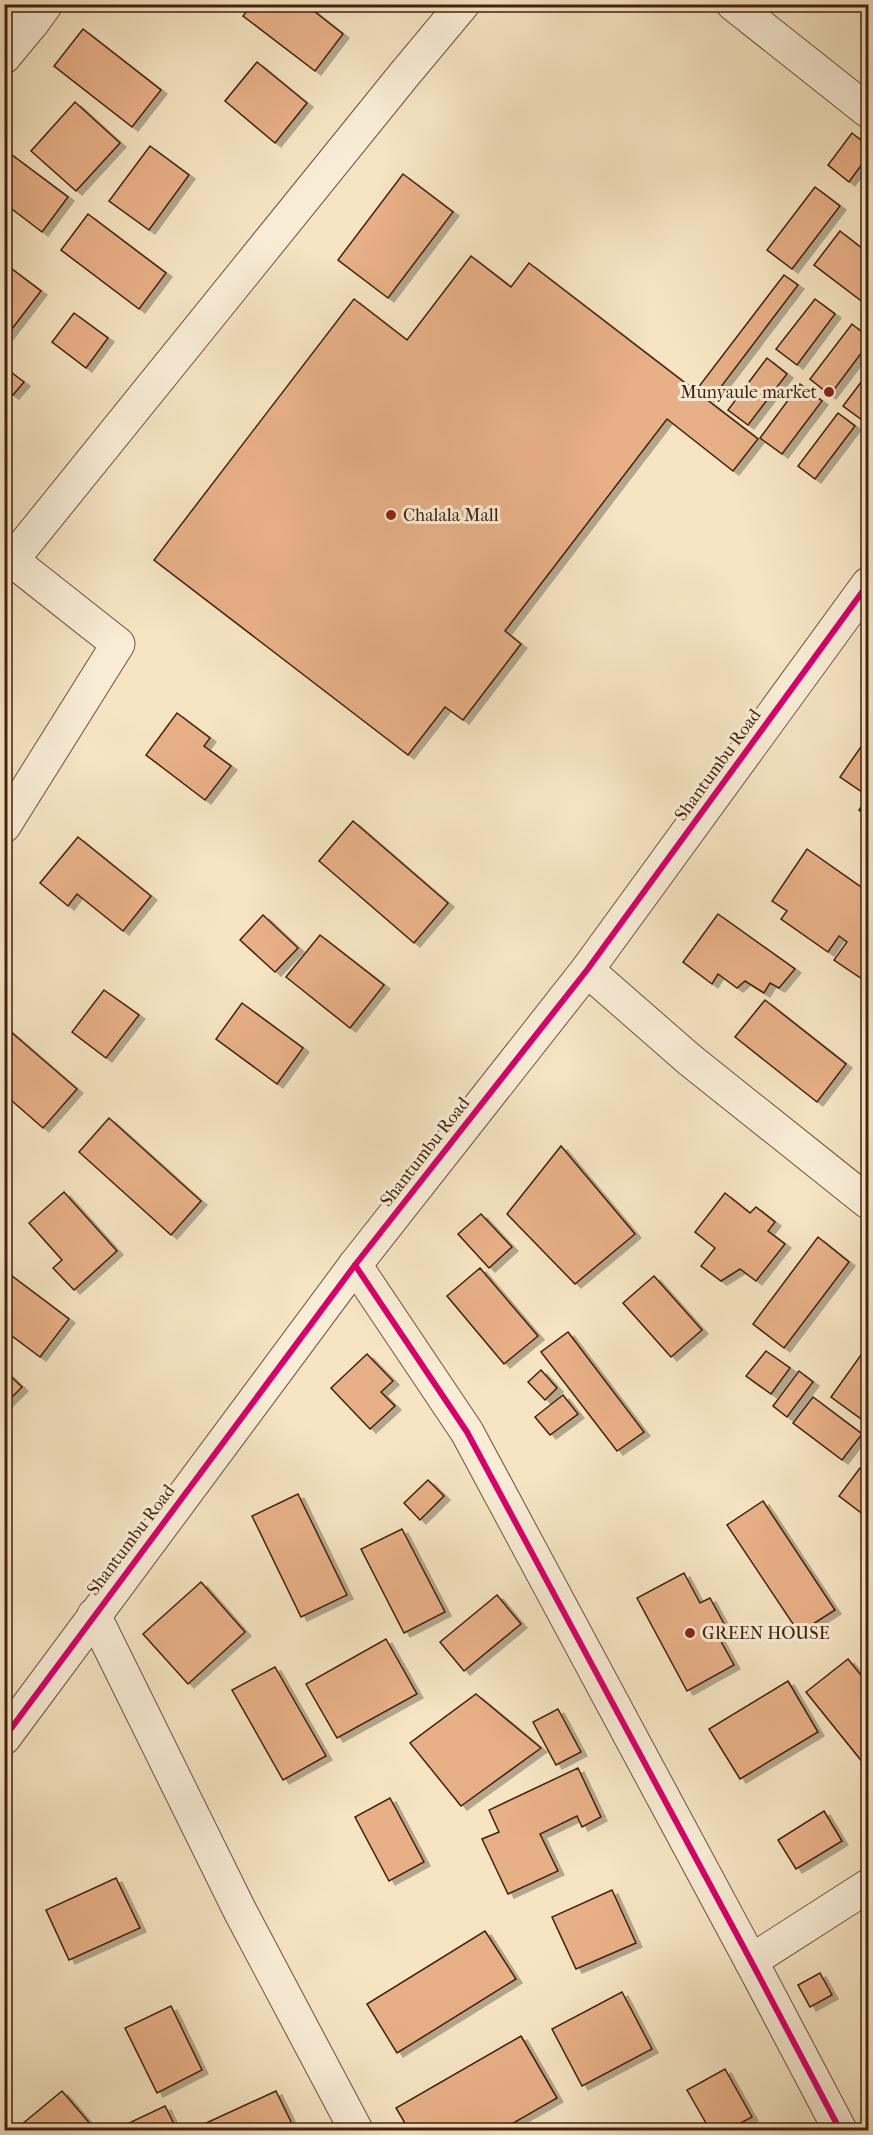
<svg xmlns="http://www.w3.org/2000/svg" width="873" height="2135" font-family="'IM FELL French Canon',serif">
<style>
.building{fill:#e8b087;stroke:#43210e;stroke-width:1.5;filter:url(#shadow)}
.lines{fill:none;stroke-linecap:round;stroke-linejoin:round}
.minor-casing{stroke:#70523b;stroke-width:35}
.tertiary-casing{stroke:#70523b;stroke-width:35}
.minor{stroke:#f9edd7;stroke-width:33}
.tertiary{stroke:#f9edd7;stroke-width:33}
.cycleway-casing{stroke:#f9edd7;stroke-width:10}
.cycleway{stroke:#d6006c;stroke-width:6}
.poi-dot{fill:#8f2418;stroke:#f9edd7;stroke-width:2}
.labels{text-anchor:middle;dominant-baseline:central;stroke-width:6;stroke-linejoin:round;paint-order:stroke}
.poi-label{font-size:18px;fill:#43210e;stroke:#f9edd7;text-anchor:start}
.street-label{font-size:18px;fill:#43210e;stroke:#f9edd7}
</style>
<defs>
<filter id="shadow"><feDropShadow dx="6" dy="4" stdDeviation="0" flood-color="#0004"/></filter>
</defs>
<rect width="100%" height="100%" fill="#f6e4c2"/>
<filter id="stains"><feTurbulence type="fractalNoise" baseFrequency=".00333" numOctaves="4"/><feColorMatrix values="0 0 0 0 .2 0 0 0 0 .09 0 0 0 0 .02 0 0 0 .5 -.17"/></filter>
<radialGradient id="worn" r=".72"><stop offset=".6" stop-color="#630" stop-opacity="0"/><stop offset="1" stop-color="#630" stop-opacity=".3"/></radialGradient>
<g class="building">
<path d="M 252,4 L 305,4 L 343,34 L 315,71 L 243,16 Z"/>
<path d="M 83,29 L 161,90 L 132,127 L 54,66 Z"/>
<path d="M 257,62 L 307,103 L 275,143 L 225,101 Z"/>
<path d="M 75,102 L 120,143 L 76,191 L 31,151 Z"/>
<path d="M 852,133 L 868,146 L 868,156 L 849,182 L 828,165 Z"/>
<path d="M 150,146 L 189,175 L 149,230 L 109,201 Z"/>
<path d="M 4,149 L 68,197 L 42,232 L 4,203 Z"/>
<path d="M 403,174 L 453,212 L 388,298 L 338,260 Z"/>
<path d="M 815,187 L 840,206 L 792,269 L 767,250 Z"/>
<path d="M 88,214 L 166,273 L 139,309 L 61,250 Z"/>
<path d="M 840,231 L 868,253 L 868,306 L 814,265 Z"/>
<path d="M 471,256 L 511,287 L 529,263 L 758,439 L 733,471 L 667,419 L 505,631 L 521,644 L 463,720 L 445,707 L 408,755 L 154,560 L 354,299 L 407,340 Z"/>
<path d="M 4,263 L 41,291 L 5,338 L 4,337 Z"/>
<path d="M 784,275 L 798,285 L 711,400 L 697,389 Z"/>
<path d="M 815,299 L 835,314 L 797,365 L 776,349 Z"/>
<path d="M 74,313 L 108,338 L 86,368 L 52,342 Z"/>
<path d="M 852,324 L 868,337 L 868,344 L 830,395 L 810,379 Z"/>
<path d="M 767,358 L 787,374 L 748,425 L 728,410 Z"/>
<path d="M 4,367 L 24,382 L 13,395 L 4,389 Z"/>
<path d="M 868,373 L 868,411 L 862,420 L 843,406 Z"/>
<path d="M 800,384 L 822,401 L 782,454 L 760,438 Z"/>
<path d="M 838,413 L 855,426 L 815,479 L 798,466 Z"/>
<path d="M 177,713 L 210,738 L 204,746 L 231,766 L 205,800 L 146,755 Z"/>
<path d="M 865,741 L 868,743 L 868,796 L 840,777 Z"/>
<path d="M 868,797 L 868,817 L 859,810 Z"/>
<path d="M 353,821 L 448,903 L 414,943 L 319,861 Z"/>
<path d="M 78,837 L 151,896 L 123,931 L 77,894 L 68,906 L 40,883 Z"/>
<path d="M 807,849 L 868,892 L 868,976 L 865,981 L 834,960 L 847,942 L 839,936 L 828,952 L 781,919 L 787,911 L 772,901 Z"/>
<path d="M 718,914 L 795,969 L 779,988 L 770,983 L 764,993 L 745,981 L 737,988 L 718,974 L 712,984 L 683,962 Z"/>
<path d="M 263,915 L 298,948 L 275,972 L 240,940 Z"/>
<path d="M 320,935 L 384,985 L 350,1028 L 286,977 Z"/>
<path d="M 104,990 L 139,1015 L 106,1058 L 72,1032 Z"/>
<path d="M 765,1000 L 846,1064 L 817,1102 L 735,1037 Z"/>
<path d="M 242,1003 L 303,1048 L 277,1084 L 216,1039 Z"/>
<path d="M 4,1026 L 77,1089 L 43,1128 L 4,1094 Z"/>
<path d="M 109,1118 L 201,1201 L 171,1235 L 79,1152 Z"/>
<path d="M 561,1146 L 635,1234 L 575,1284 L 507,1214 Z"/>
<path d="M 64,1192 L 117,1251 L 74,1290 L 53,1268 L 62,1260 L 29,1223 Z"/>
<path d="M 725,1193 L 750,1213 L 756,1207 L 775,1222 L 768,1231 L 785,1244 L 756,1281 L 740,1269 L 721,1281 L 701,1266 L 715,1248 L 695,1232 Z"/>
<path d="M 481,1214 L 512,1247 L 489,1268 L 458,1234 Z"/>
<path d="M 818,1237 L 849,1262 L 784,1348 L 753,1324 Z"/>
<path d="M 480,1268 L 538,1336 L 504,1364 L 447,1296 Z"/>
<path d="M 4,1270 L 69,1319 L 40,1357 L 4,1330 Z"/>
<path d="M 654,1276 L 702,1330 L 671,1357 L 623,1303 Z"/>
<path d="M 568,1332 L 644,1432 L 617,1451 L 541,1352 Z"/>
<path d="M 868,1345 L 868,1424 L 831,1397 Z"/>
<path d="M 766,1351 L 790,1368 L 771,1394 L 746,1376 Z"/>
<path d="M 367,1354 L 393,1381 L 381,1392 L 395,1406 L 370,1429 L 331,1388 Z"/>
<path d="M 4,1370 L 22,1387 L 4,1405 Z"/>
<path d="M 541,1370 L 557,1388 L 545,1400 L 528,1382 Z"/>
<path d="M 799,1371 L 813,1382 L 787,1417 L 773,1406 Z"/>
<path d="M 563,1395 L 578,1414 L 550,1435 L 535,1417 Z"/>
<path d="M 813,1397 L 862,1434 L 842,1460 L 793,1423 Z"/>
<path d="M 860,1468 L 868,1474 L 868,1518 L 839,1496 Z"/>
<path d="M 428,1480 L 444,1496 L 420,1520 L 404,1503 Z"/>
<path d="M 298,1494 L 347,1595 L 301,1617 L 252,1516 Z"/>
<path d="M 763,1501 L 835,1610 L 799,1633 L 727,1525 Z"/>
<path d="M 402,1529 L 445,1612 L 404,1633 L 361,1549 Z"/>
<path d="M 684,1573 L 700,1603 L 710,1598 L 728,1631 L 718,1636 L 734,1665 L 687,1691 L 637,1598 Z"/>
<path d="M 201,1582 L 245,1632 L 188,1684 L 143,1634 Z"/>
<path d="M 497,1595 L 521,1624 L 464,1671 L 440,1642 Z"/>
<path d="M 386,1639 L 417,1694 L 337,1738 L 306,1684 Z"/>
<path d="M 848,1659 L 868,1684 L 868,1769 L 806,1692 Z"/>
<path d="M 275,1667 L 326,1756 L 283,1780 L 232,1690 Z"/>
<path d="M 788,1681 L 818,1732 L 740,1779 L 709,1729 Z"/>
<path d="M 476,1694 L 541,1748 L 461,1806 L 410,1743 Z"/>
<path d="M 558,1709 L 581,1752 L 556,1765 L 533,1722 Z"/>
<path d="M 578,1768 L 601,1817 L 582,1827 L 577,1816 L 540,1834 L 558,1871 L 508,1894 L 482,1839 L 499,1832 L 489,1810 Z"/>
<path d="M 390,1798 L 424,1862 L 389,1881 L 355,1817 Z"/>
<path d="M 824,1811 L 842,1841 L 796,1869 L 778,1840 Z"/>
<path d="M 116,1878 L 140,1928 L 69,1960 L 46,1910 Z"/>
<path d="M 612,1890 L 636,1943 L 576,1969 L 552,1917 Z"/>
<path d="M 485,1931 L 516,1979 L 397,2053 L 367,2004 Z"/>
<path d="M 820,1973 L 832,1995 L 810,2007 L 798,1985 Z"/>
<path d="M 622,1992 L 652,2049 L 582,2086 L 552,2029 Z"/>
<path d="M 171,2006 L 202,2070 L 157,2093 L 125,2028 Z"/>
<path d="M 521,2036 L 557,2098 L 501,2130 L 409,2130 L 396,2108 Z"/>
<path d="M 725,2069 L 752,2117 L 728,2130 L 710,2130 L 687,2090 Z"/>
<path d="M 62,2091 L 93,2127 L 88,2130 L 15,2130 Z"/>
<path d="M 276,2091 L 295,2130 L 191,2130 Z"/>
<path d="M 165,2106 L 177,2130 L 133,2130 L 129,2123 Z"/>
</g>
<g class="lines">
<g class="minor-casing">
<g id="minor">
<path d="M 11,4 L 33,22 L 46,4"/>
<path d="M 733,4 L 868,111"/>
<path d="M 4,57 L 33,22"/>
<path d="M 4,554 L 118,644 L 4,826"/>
<path d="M 12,560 L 403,76 L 463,4"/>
<path d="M 587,970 L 690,1060 L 868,1202"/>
<path d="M 355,1265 L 467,1432 L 751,1961 L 840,2130"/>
<path d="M 94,1615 L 240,1911 L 356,2130"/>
<path d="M 751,1961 L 868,1886"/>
</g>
</g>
<g class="tertiary-casing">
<path id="tertiary" d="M 4,1738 L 355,1265 L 587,970 L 868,584"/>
</g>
<use href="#minor" class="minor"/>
<use href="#tertiary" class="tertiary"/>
<g class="cycleway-casing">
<g id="cycleway">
<path d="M 355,1265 L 467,1432 L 751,1961 L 840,2130"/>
<path d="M 4,1738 L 355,1265 L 587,970 L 868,584"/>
</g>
</g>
<use href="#cycleway" class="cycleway"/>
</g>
<g class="poi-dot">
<circle cx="829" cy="392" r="6"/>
<circle cx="391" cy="515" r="6"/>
<circle cx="690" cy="1633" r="6"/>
</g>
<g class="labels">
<g class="poi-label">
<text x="817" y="392" text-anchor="end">Munyaule market</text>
<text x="403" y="515">Chalala Mall</text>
<text x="702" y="1633">GREEN HOUSE</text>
</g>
<g class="street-label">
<text transform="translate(718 765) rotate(-54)">Shantumbu Road</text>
<text transform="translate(425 1152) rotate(-52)">Shantumbu Road</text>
<text transform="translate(131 1540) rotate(-53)">Shantumbu Road</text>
</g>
</g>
<rect width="873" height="2135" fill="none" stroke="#f6e4c2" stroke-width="24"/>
<rect x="6" y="6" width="861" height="2123" fill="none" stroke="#43210e" stroke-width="3"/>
<rect x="12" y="12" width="849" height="2111" fill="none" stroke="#43210e" stroke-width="1.5"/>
<rect width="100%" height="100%" filter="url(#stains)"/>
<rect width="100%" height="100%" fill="url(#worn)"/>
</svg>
